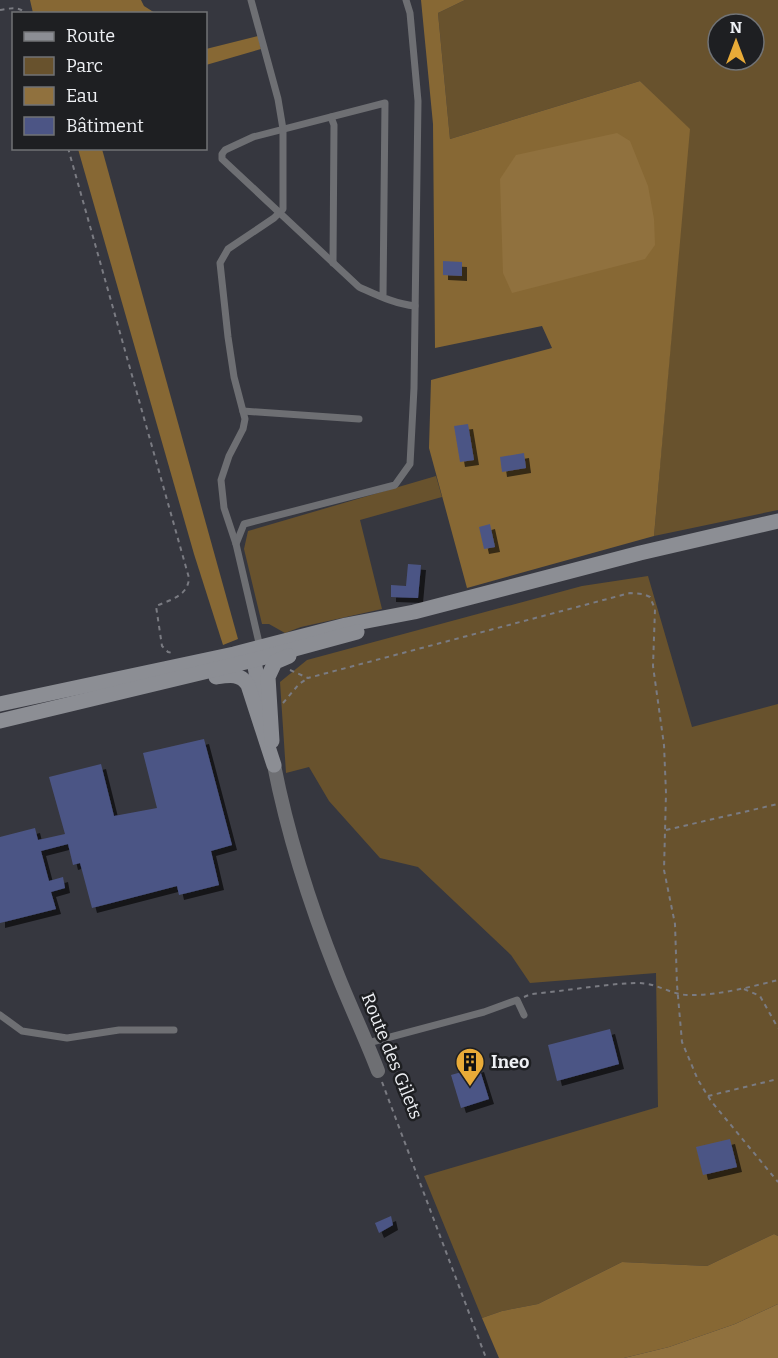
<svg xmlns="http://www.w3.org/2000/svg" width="778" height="1358" font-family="Bitter,serif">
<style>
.green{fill:#68522d;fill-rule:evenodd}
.forest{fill:#876834}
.water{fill:#90713e}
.building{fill:#4c5585;filter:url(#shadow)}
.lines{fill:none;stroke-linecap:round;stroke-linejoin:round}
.path{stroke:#7a7b82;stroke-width:2;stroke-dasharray:4.5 4.5;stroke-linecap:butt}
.lane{stroke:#6e6f73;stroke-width:7}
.street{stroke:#6e6f73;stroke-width:14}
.secondary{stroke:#8c8e94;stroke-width:15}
.labels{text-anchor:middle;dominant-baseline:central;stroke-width:5;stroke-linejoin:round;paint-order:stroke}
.street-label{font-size:18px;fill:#eef0f4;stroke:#1e1f22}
.poi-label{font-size:18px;font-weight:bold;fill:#eef0f4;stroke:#1e1f22;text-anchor:start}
</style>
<defs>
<filter id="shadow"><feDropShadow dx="5" dy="5" stdDeviation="0" flood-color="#0009"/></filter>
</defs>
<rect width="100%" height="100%" fill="#36373f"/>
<g class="green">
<path d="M 465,0 L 778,0 L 778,510 L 654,536 L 689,129 L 640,81 L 450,139 L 438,13 ZM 718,24 L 754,24 L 754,60 L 718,60 Z"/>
<path d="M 436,476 L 442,497 L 360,520 L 382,609 L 301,627 L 285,633 L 269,624 L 262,624 L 244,549 L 248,531 Z"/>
<path d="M 648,576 L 692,727 L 778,704 L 778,1236 L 774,1234 L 707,1266 L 622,1262 L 538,1304 L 502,1311 L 482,1318 L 424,1176 L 658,1107 L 656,973 L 530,983 L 511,955 L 418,867 L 380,858 L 329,801 L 309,767 L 286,773 L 280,682 L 307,660 L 582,586 Z"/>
</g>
<g class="forest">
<path d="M 30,0 L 141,0 L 144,6 L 155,13 L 33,13 Z"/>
<path d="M 421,0 L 465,0 L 438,13 L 450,139 L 640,81 L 690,129 L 654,536 L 467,588 L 429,448 L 431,380 L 552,348 L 542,326 L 435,348 L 433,124 Z"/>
<path d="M 258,36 L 261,49 L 206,65 L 206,49 Z"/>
<path d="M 78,149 L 102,149 L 238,639 L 223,645 L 194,554 Z"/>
<path d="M 774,1234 L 778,1236 L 778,1304 L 735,1324 L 669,1347 L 624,1358 L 499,1358 L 482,1318 L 502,1311 L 538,1304 L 622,1262 L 707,1266 Z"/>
</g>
<g class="water">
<path d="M 617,133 L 630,141 L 648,186 L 654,219 L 655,245 L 645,259 L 512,293 L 503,273 L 500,179 L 516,155 Z"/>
<path d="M 778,1304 L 778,1358 L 624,1358 L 669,1347 L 735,1324 Z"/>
</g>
<g class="building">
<path d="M 443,261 L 462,262 L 462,276 L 443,275 Z"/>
<path d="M 468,424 L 474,460 L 460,462 L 454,426 Z"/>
<path d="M 524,453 L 526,468 L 502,472 L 500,457 Z"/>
<path d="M 490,524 L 495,547 L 484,549 L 479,527 Z"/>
<path d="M 408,564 L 421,565 L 418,598 L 391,597 L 391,585 L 406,586 Z"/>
<path d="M 204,739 L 232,845 L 211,851 L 219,885 L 179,895 L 177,886 L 92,908 L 80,863 L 73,865 L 68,844 L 41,851 L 49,881 L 63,877 L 65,888 L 51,892 L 56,909 L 0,923 L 0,837 L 35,828 L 38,840 L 65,834 L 49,777 L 101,764 L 114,816 L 157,808 L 143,753 Z"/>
<path d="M 610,1029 L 619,1064 L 557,1081 L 548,1045 Z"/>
<path d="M 479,1067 L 489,1099 L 461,1108 L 451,1075 Z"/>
<path d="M 730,1139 L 737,1167 L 703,1175 L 696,1147 Z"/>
<path d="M 391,1216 L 393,1225 L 379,1233 L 375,1223 Z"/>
</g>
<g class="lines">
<g class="path">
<path d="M 0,10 C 9,9 19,5 26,14"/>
<path d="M 68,148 L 189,578 C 188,596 170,600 156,606 L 162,646 L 168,652 L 172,653"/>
<path d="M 290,670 L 308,678 L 630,593 L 643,594 L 650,597 L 655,609 L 653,666 L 664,745 L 666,793 L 664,870 L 675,924 L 677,985 L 682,1042 L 698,1080 L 711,1101 L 778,1182"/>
<path d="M 283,703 L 299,684 L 308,678"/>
<path d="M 666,830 L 778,804"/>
<path d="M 744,989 L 760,996 L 778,1028"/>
<path d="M 524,997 L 531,994 C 566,991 602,984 637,983 C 658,983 669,994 687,995 C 716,996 750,987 778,980"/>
<path d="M 382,1082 L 486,1358"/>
<path d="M 708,1096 L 778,1079"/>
</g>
<g class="lane">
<path d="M 331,117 L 334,125 L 333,263"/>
<path d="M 383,297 L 385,103 L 253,137 L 225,150 L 222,154 L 222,159 L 359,287 C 377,295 395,304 415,306"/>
<path d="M 243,411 L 359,419"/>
<path d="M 236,544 L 224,508 L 221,480 L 229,456 L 243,429 L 245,419 L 234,377 L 228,337 L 220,263 L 228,249 L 274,218 L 283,209 L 283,129 L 278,99 L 251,0"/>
<path d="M 260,647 L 236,544 L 244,524 L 395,485 L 410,464 L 414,388 L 418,101 L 410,13 L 406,0"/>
<path d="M 0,1015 L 22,1031 L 67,1038 L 119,1030 L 174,1030"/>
<path d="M 368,1043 L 484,1012 L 517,1000 L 524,1015"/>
</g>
<path class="street" d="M 274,765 C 288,836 310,905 337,973 C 350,1006 365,1037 378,1071"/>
<g class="secondary">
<path d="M 252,650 L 261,700"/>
<path d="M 216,677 C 229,675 241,673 248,685 L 274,765"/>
<path d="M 0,704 L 234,654 L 346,625 L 414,612 L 640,553 L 778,521"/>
<path d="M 0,721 L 254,660 L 357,632"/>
<path d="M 272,741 L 268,677 L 275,662 L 289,656"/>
</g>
</g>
<defs>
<g id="building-pin" transform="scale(1.5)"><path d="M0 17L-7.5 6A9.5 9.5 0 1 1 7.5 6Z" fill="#e9ab38" stroke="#1e1f22"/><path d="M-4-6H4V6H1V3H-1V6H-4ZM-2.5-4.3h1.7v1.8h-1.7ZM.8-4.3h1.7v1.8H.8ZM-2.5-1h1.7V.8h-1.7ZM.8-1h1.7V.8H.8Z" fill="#111"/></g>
</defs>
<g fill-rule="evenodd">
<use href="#building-pin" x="470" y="1062"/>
</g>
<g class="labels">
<g class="street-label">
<text transform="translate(392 1056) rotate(68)">Route des Gilets</text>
</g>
<g class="poi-label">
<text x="491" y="1062">Ineo</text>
</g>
</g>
<rect x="12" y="12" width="195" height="138" fill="#1e1f22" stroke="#717376" stroke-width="1.5"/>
<rect x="24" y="32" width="30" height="9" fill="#8c8e94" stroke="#717376" stroke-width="1.5"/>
<text x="66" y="42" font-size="18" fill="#eef0f4">Route</text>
<rect x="24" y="57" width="30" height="18" fill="#68522d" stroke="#717376" stroke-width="1.5"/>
<text x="66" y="72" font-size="18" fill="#eef0f4">Parc</text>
<rect x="24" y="87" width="30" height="18" fill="#90713e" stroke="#717376" stroke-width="1.5"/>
<text x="66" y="102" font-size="18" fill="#eef0f4">Eau</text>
<rect x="24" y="117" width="30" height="18" fill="#4c5585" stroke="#717376" stroke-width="1.5"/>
<text x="66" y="132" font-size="18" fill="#eef0f4">Bâtiment</text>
<g transform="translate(736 42)"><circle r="28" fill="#1e1f22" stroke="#717376" stroke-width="1.5"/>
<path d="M0-4.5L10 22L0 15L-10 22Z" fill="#e9ab38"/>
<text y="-9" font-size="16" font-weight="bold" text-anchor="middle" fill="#eef0f4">N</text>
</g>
</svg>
